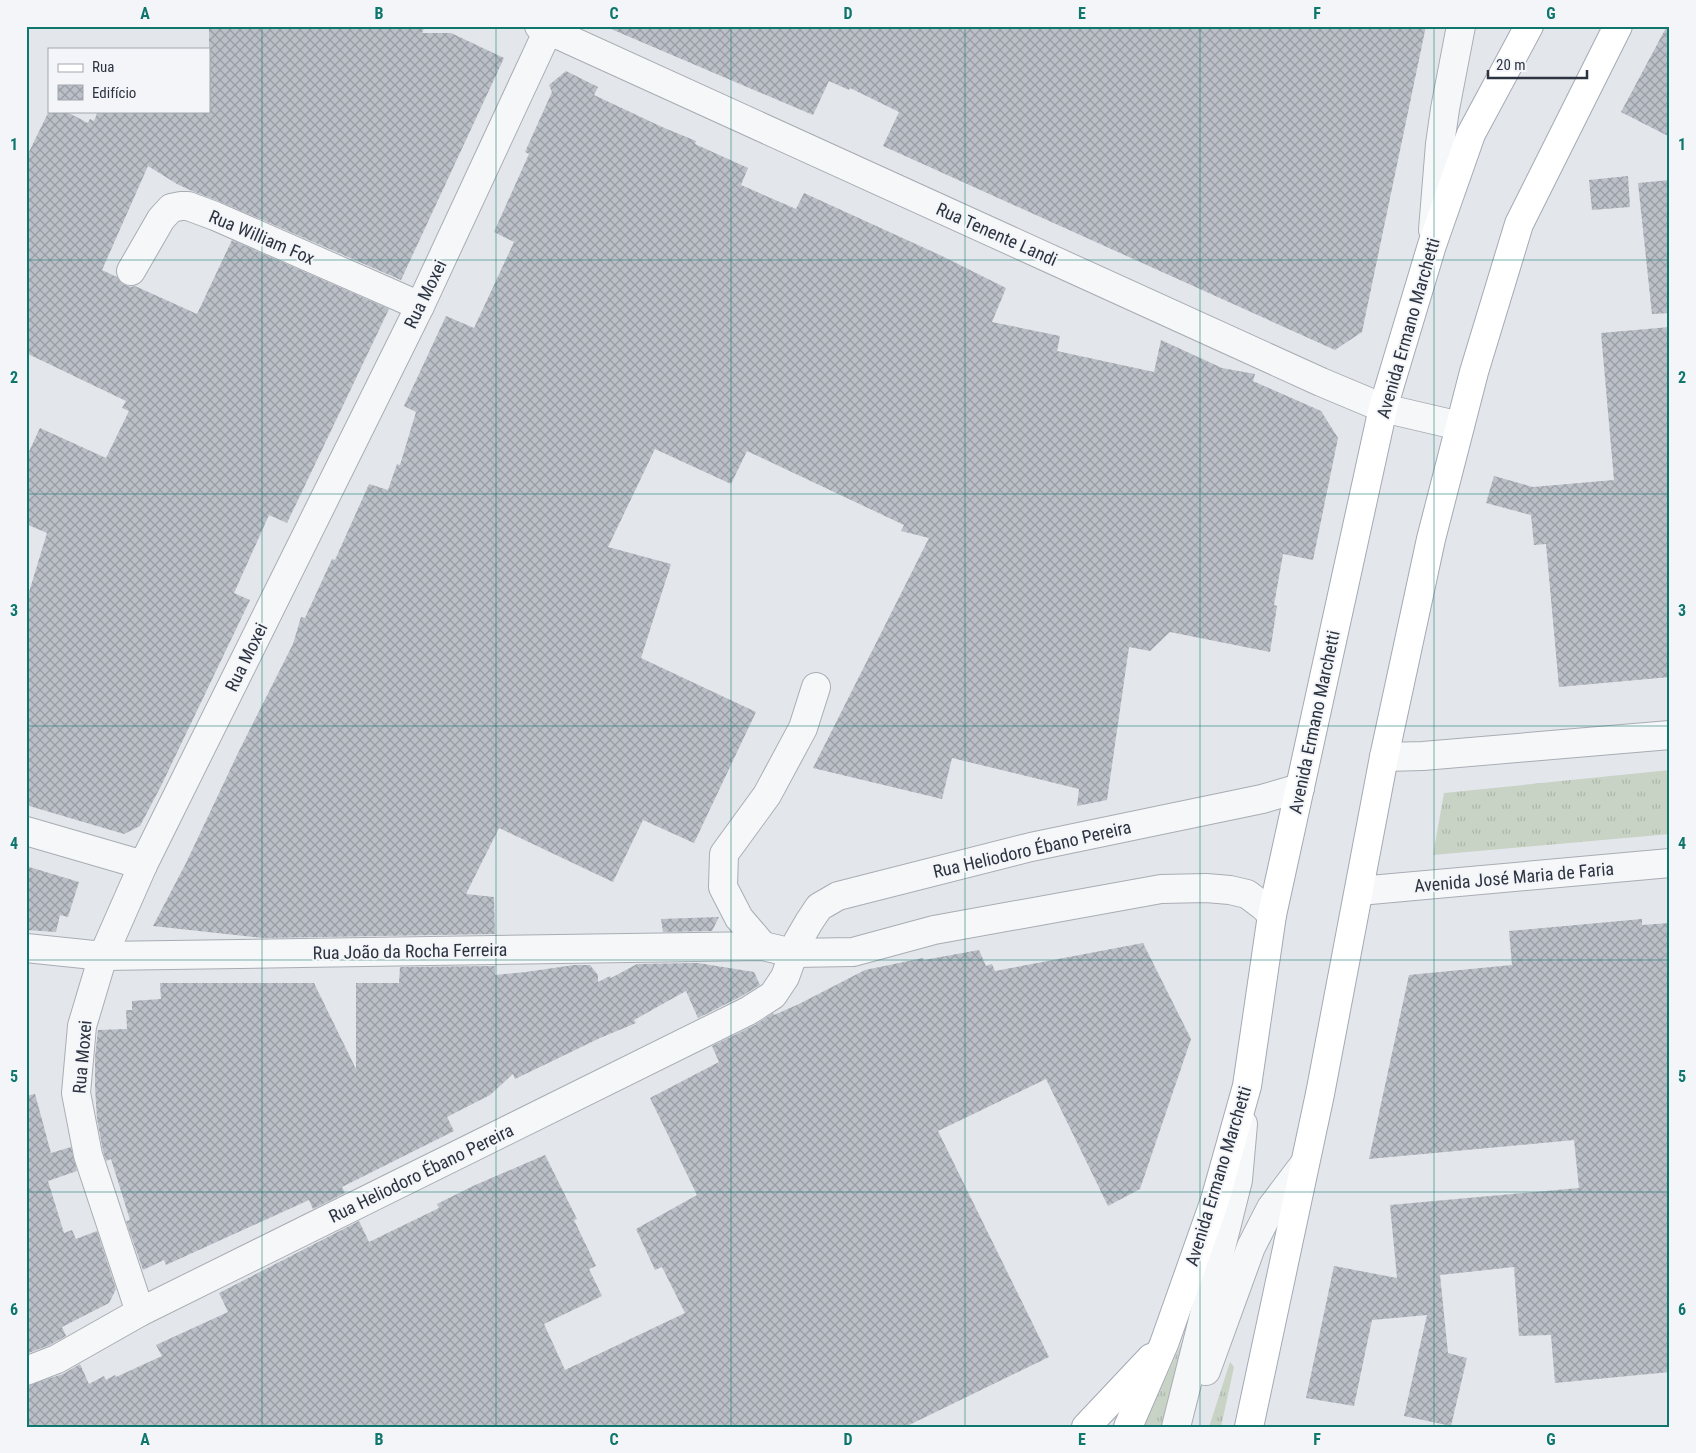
<svg xmlns="http://www.w3.org/2000/svg" width="1696" height="1453" font-family="'Roboto Condensed',sans-serif">
<style>
.grass{fill:url(#grass-tufts)}
.building{fill:url(#building-cross-hatch)}
.lines{fill:none;stroke-linecap:round;stroke-linejoin:round}
.minor-casing{stroke:#a8adb4;stroke-width:30}
.major-casing{stroke:#a3aab5;stroke-width:30}
.minor{stroke:#f6f7f9;stroke-width:28}
.major{stroke:#fff;stroke-width:28}
.grid{fill:none;stroke:#0f766e;stroke-width:1;stroke-opacity:0.55}
.labels{text-anchor:middle;dominant-baseline:central;stroke-width:4;stroke-linejoin:round;paint-order:stroke}
.street-label{font-size:18px;fill:#2c3441;stroke:#f3f5f8}
.neatline{fill:none;stroke:#0f766e;stroke-width:2}
.grid-label{font-size:16px;text-anchor:middle;font-weight:bold;fill:#0f766e}
</style>
<defs>
<pattern id="grass-tufts" width="24" height="20" patternUnits="userSpaceOnUse" patternTransform="scale(1.25)"><rect width="24" height="20" fill="#c8d3c5"/><path d="M3 7l-1-3M5 7V3M7 7l1-3M15 17l-1-3M17 17v-4M19 17l1-3" fill="none" stroke="#acb6aa"/></pattern>
<pattern id="building-cross-hatch" width="8" height="8" patternUnits="userSpaceOnUse" patternTransform="scale(1.25)"><rect width="8" height="8" fill="#bbbfc7"/><path d="M0 0l8 8M0 8l8-8" fill="none" stroke="#989ca3"/></pattern>
</defs>
<rect width="100%" height="100%" fill="#e3e6ea"/>
<g class="grass">
<path d="M 1670,770 L 1670,834 L 1433,855 L 1444,793 Z"/>
<path d="M 1207,1286 L 1170,1427 L 1144,1427 Z"/>
<path d="M 1230,1362 L 1234,1367 L 1221,1427 L 1209,1427 Z"/>
</g>
<g class="building">
<path d="M 209,26 L 425,26 L 422,33 L 451,33 L 504,58 L 401,280 L 221,202 L 192,191 L 177,184 L 148,166 L 102,270 L 117,277 L 123,284 L 131,287 L 135,286 L 197,314 L 232,240 L 389,309 L 287,523 L 269,515 L 234,593 L 250,600 L 161,786 L 140,826 L 124,834 L 26,805 L 26,602 L 47,533 L 26,524 L 26,458 L 40,428 L 106,458 L 129,411 L 122,408 L 126,401 L 26,353 L 26,158 L 49,111 L 65,111 L 88,123 L 90,119 L 94,121 L 98,111 L 209,111 Z"/>
<path d="M 604,26 L 1426,26 L 1362,332 L 1335,350 L 883,146 L 899,112 L 850,88 L 849,90 L 829,81 L 813,115 Z"/>
<path d="M 1667,26 L 1670,26 L 1670,137 L 1621,112 Z"/>
<path d="M 566,71 L 598,87 L 594,95 L 662,127 L 696,141 L 695,144 L 748,168 L 741,185 L 796,209 L 804,193 L 942,256 L 1006,288 L 992,322 L 1060,336 L 1057,351 L 1154,372 L 1161,340 L 1222,368 L 1255,374 L 1253,381 L 1321,411 L 1338,438 L 1313,560 L 1283,554 L 1274,605 L 1277,606 L 1270,652 L 1170,632 L 1150,651 L 1129,647 L 1107,800 L 1077,806 L 1079,789 L 952,758 L 942,799 L 813,768 L 929,538 L 901,531 L 904,525 L 747,451 L 731,484 L 655,449 L 608,547 L 671,564 L 641,658 L 756,712 L 694,843 L 643,820 L 613,882 L 499,828 L 466,894 L 494,897 L 495,934 L 264,938 L 153,926 L 186,863 L 238,753 L 293,644 L 301,617 L 305,618 L 332,559 L 335,560 L 369,484 L 388,490 L 397,464 L 400,465 L 416,412 L 404,406 L 446,316 L 474,328 L 514,242 L 494,232 L 529,154 L 525,152 L 552,92 L 549,85 Z"/>
<path d="M 1628,176 L 1630,207 L 1592,210 L 1589,180 Z"/>
<path d="M 1670,180 L 1670,313 L 1652,314 L 1638,183 Z"/>
<path d="M 1670,327 L 1670,677 L 1559,687 L 1546,544 L 1534,545 L 1531,515 L 1486,503 L 1494,476 L 1533,487 L 1614,480 L 1601,333 Z"/>
<path d="M 26,866 L 79,882 L 68,917 L 60,915 L 56,932 L 26,930 Z"/>
<path d="M 719,917 L 712,931 L 663,932 L 661,919 Z"/>
<path d="M 1642,919 L 1642,925 L 1670,923 L 1670,1372 L 1555,1383 L 1551,1335 L 1519,1336 L 1514,1267 L 1440,1275 L 1448,1353 L 1467,1358 L 1451,1426 L 1404,1416 L 1427,1315 L 1372,1320 L 1354,1406 L 1306,1398 L 1334,1266 L 1397,1278 L 1390,1205 L 1579,1188 L 1574,1140 L 1369,1159 L 1409,975 L 1512,965 L 1509,931 Z"/>
<path d="M 1143,943 L 1191,1039 L 1140,1189 L 1108,1206 L 1046,1079 L 938,1131 L 1049,1357 L 905,1427 L 26,1427 L 26,1386 L 63,1374 L 80,1364 L 89,1384 L 104,1376 L 106,1380 L 115,1375 L 116,1377 L 162,1356 L 156,1345 L 228,1312 L 219,1293 L 359,1221 L 369,1242 L 439,1208 L 437,1204 L 473,1186 L 545,1155 L 577,1219 L 574,1220 L 596,1266 L 589,1269 L 602,1296 L 544,1324 L 565,1370 L 685,1313 L 662,1267 L 655,1270 L 636,1229 L 697,1195 L 650,1098 L 719,1062 L 712,1046 L 755,1025 L 773,1013 L 774,1015 L 799,1004 L 865,970 L 923,958 L 924,960 L 979,950 L 986,966 L 992,964 L 995,971 Z"/>
<path d="M 698,963 L 754,972 L 760,985 L 740,997 L 698,1018 L 686,991 L 634,1020 L 636,1023 L 600,1038 L 515,1079 L 513,1074 L 490,1095 L 447,1117 L 454,1131 L 342,1187 L 345,1193 L 313,1209 L 309,1200 L 166,1265 L 164,1260 L 143,1270 L 126,1221 L 130,1220 L 111,1159 L 106,1161 L 103,1151 L 97,1119 L 95,1087 L 95,1057 L 98,1030 L 127,1029 L 126,1010 L 132,1010 L 132,1001 L 161,999 L 160,983 L 314,983 L 356,1069 L 356,983 L 399,983 L 400,967 L 495,966 L 495,975 L 526,972 L 574,965 L 590,965 L 598,975 L 598,982 L 610,976 L 611,978 L 637,964 Z"/>
<path d="M 35,1094 L 51,1153 L 71,1147 L 77,1171 L 48,1181 L 64,1233 L 72,1230 L 76,1239 L 97,1231 L 116,1289 L 109,1303 L 62,1327 L 66,1336 L 50,1345 L 26,1354 L 26,1096 Z"/>
</g>
<g class="lines">
<g class="minor-casing">
<g id="minor">
<path d="M 539,26 L 1321,382 L 1383,408 L 1460,426"/>
<path d="M 1433,230 L 1440,144 L 1445,109 L 1461,26"/>
<path d="M 131,271 L 161,219 L 171,208 L 181,206 L 188,206 L 215,216 L 420,306"/>
<path d="M 1384,757 L 1423,756 L 1670,735"/>
<path d="M 26,831 L 143,865"/>
<path d="M 1359,891 L 1670,863"/>
<path d="M 763,946 L 739,918 L 723,887 L 724,854 L 767,795 L 803,728 L 816,687"/>
<path d="M 26,948 L 103,956 L 763,946 L 793,953 L 853,952 L 934,930 L 1161,889 L 1206,888 L 1230,890 L 1247,894 L 1263,906 L 1272,915"/>
<path d="M 140,1312 L 88,1155 L 76,1093 L 82,1026 L 103,956 L 143,865 L 420,306 L 550,26"/>
<path d="M 26,1371 L 57,1359 L 140,1312 L 748,1011 L 773,995 L 785,977 L 798,941 L 809,922 L 819,907 L 838,896 L 1031,847 L 1262,799 L 1300,788"/>
<path d="M 1206,1371 L 1251,1247 L 1271,1208 L 1305,1163"/>
<path d="M 1176,1427 L 1238,1180 L 1243,1124"/>
</g>
</g>
<g class="major-casing">
<g id="major">
<path d="M 1086,1427 L 1151,1358"/>
<path d="M 1128,1427 L 1164,1344 L 1215,1200 L 1247,1086 L 1272,915 L 1383,408 L 1432,245 L 1471,134 L 1529,26"/>
<path d="M 1249,1427 L 1320,1094 L 1384,757 L 1431,539 L 1474,372 L 1519,224 L 1618,26"/>
</g>
</g>
<use href="#minor" class="minor"/>
<use href="#major" class="major"/>
</g>
<path class="grid" d="M 262,26 L 262,1427M 496,26 L 496,1427M 731,26 L 731,1427M 965,26 L 965,1427M 1200,26 L 1200,1427M 1434,26 L 1434,1427M 26,260 L 1670,260M 26,494 L 1670,494M 26,726 L 1670,726M 26,960 L 1670,960M 26,1192 L 1670,1192"/>
<g class="labels">
<g class="street-label">
<text transform="translate(997 234) rotate(24)">Rua Tenente Landi</text>
<text transform="translate(262 237) rotate(23)">Rua William Fox</text>
<text transform="translate(425 294) rotate(-64)">Rua Moxei</text>
<text transform="translate(1408 328) rotate(-74)">Avenida Ermano Marchetti</text>
<text transform="translate(246 657) rotate(-64)">Rua Moxei</text>
<text transform="translate(1314 722) rotate(-78)">Avenida Ermano Marchetti</text>
<text transform="translate(1032 849) rotate(-13)">Rua Heliodoro Ébano Pereira</text>
<text transform="translate(1514 877) rotate(-5)">Avenida José Maria de Faria</text>
<text transform="translate(410 951) rotate(-1)">Rua João da Rocha Ferreira</text>
<text transform="translate(82 1057) rotate(-85)">Rua Moxei</text>
<text transform="translate(421 1173) rotate(-26)">Rua Heliodoro Ébano Pereira</text>
<text transform="translate(1218 1176) rotate(-73)">Avenida Ermano Marchetti</text>
</g>
</g>
<rect width="1696" height="1453" fill="none" stroke="#f3f5f8" stroke-width="55"/>
<rect x="48" y="48" width="162" height="65" fill="#f3f5f8" stroke="#a3a8af"/>
<rect x="58" y="64" width="25" height="8" fill="#ffffff" stroke="#a3a8af"/>
<text x="92" y="72" font-size="15" fill="#2c3441">Rua</text>
<rect x="58" y="85" width="25" height="15" fill="url(#building-cross-hatch)" stroke="#a3a8af"/>
<text x="92" y="98" font-size="15" fill="#2c3441">Edifício</text>
<path d="M1488 70v8h99v-8" fill="none" stroke="#2c3441" stroke-width="2.5"/>
<text x="1496" y="70" font-size="15" fill="#2c3441" stroke="#f3f5f8" stroke-width="4" paint-order="stroke">20 m</text>
<rect x="28" y="28" width="1640" height="1398" class="neatline"/>
<g class="grid-label">
<text x="145" y="19">A</text>
<text x="379" y="19">B</text>
<text x="614" y="19">C</text>
<text x="848" y="19">D</text>
<text x="1082" y="19">E</text>
<text x="1317" y="19">F</text>
<text x="1551" y="19">G</text>
<text x="14" y="150">1</text>
<text x="1682" y="150">1</text>
<text x="14" y="383">2</text>
<text x="1682" y="383">2</text>
<text x="14" y="616">3</text>
<text x="1682" y="616">3</text>
<text x="14" y="849">4</text>
<text x="1682" y="849">4</text>
<text x="14" y="1082">5</text>
<text x="1682" y="1082">5</text>
<text x="14" y="1315">6</text>
<text x="1682" y="1315">6</text>
<text x="145" y="1445">A</text>
<text x="379" y="1445">B</text>
<text x="614" y="1445">C</text>
<text x="848" y="1445">D</text>
<text x="1082" y="1445">E</text>
<text x="1317" y="1445">F</text>
<text x="1551" y="1445">G</text>
</g>
</svg>
